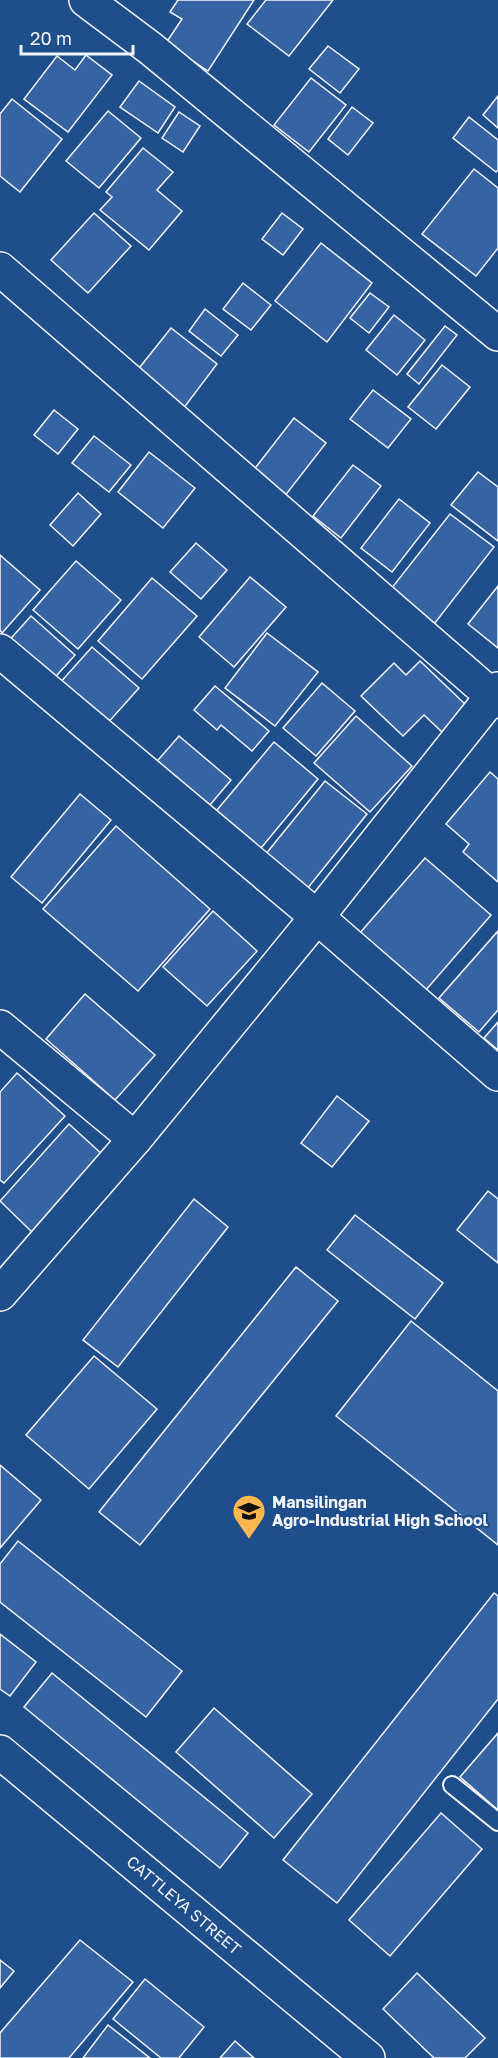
<svg xmlns="http://www.w3.org/2000/svg" width="498" height="2058" font-family="'Golos Text',sans-serif">
<style>
.building{fill:#3563a3;stroke:#f2f6ff;stroke-width:1.5}
.lines{fill:none;stroke-linecap:round;stroke-linejoin:round}
.lane-casing{stroke:#f2f6ff;stroke-width:20}
.street-casing{stroke:#f2f6ff;stroke-width:36}
.lane{stroke:#1f4e8c;stroke-width:16}
.street{stroke:#1f4e8c;stroke-width:33}
.labels{text-anchor:middle;dominant-baseline:central;stroke-width:4.5;stroke-linejoin:round;paint-order:stroke}
.poi-label{font-size:16px;font-weight:bold;fill:#f2f6ff;stroke:#1f4e8c;text-anchor:start}
.street-label{font-size:16px;fill:#f2f6ff;stroke:#1f4e8c}
</style>
<rect width="100%" height="100%" fill="#1f4e8c"/>
<g class="building">
<path d="M 178,0 L 254,0 L 208,71 L 166,43 L 182,19 L 170,12 Z"/>
<path d="M 266,0 L 333,0 L 289,56 L 247,24 Z"/>
<path d="M 328,46 L 359,69 L 340,93 L 309,69 Z"/>
<path d="M 86,55 L 112,75 L 68,132 L 24,99 L 57,56 L 75,70 Z"/>
<path d="M 311,78 L 346,105 L 309,152 L 274,125 Z"/>
<path d="M 139,81 L 175,107 L 158,133 L 120,107 Z"/>
<path d="M 498,96 L 498,128 L 483,115 Z"/>
<path d="M 12,99 L 62,139 L 20,192 L 0,176 L 0,114 Z"/>
<path d="M 352,107 L 373,123 L 348,155 L 328,139 Z"/>
<path d="M 108,111 L 141,138 L 99,188 L 66,161 Z"/>
<path d="M 179,112 L 200,126 L 183,152 L 162,138 Z"/>
<path d="M 469,117 L 498,140 L 498,170 L 496,172 L 453,138 Z"/>
<path d="M 143,148 L 173,172 L 157,190 L 182,211 L 149,250 L 100,210 L 112,197 L 106,192 Z"/>
<path d="M 474,169 L 498,188 L 498,248 L 476,276 L 422,234 Z"/>
<path d="M 94,213 L 131,246 L 88,293 L 51,260 Z"/>
<path d="M 282,213 L 303,229 L 283,255 L 262,239 Z"/>
<path d="M 321,243 L 372,283 L 327,342 L 275,301 Z"/>
<path d="M 243,283 L 271,305 L 251,330 L 223,309 Z"/>
<path d="M 370,293 L 389,307 L 369,333 L 350,318 Z"/>
<path d="M 205,309 L 238,335 L 221,356 L 189,331 Z"/>
<path d="M 394,315 L 425,340 L 397,375 L 366,350 Z"/>
<path d="M 445,326 L 457,335 L 419,384 L 407,374 Z"/>
<path d="M 171,328 L 217,364 L 183,409 L 136,372 Z"/>
<path d="M 442,365 L 470,387 L 436,429 L 408,407 Z"/>
<path d="M 373,390 L 411,419 L 388,448 L 350,419 Z"/>
<path d="M 54,410 L 78,429 L 58,454 L 34,435 Z"/>
<path d="M 294,418 L 326,443 L 277,506 L 245,481 Z"/>
<path d="M 94,436 L 131,465 L 109,492 L 72,463 Z"/>
<path d="M 149,452 L 195,488 L 163,528 L 118,492 Z"/>
<path d="M 353,465 L 381,486 L 341,538 L 313,516 Z"/>
<path d="M 478,472 L 498,487 L 498,541 L 451,505 Z"/>
<path d="M 78,493 L 101,514 L 73,546 L 50,525 Z"/>
<path d="M 399,499 L 430,523 L 392,572 L 361,548 Z"/>
<path d="M 450,514 L 494,547 L 431,628 L 387,594 Z"/>
<path d="M 196,543 L 227,570 L 201,599 L 170,572 Z"/>
<path d="M 0,555 L 40,590 L 2,633 L 0,630 Z"/>
<path d="M 76,561 L 121,600 L 78,649 L 33,610 Z"/>
<path d="M 250,577 L 286,607 L 234,667 L 199,637 Z"/>
<path d="M 152,578 L 197,616 L 142,679 L 98,641 Z"/>
<path d="M 498,586 L 498,648 L 468,624 Z"/>
<path d="M 31,616 L 75,655 L 49,684 L 5,645 Z"/>
<path d="M 267,633 L 318,672 L 275,726 L 225,688 Z"/>
<path d="M 92,647 L 139,688 L 105,726 L 58,685 Z"/>
<path d="M 420,661 L 467,706 L 442,732 L 424,715 L 403,736 L 361,696 L 394,663 L 406,675 Z"/>
<path d="M 322,683 L 355,711 L 316,756 L 283,728 Z"/>
<path d="M 215,686 L 269,731 L 252,751 L 221,725 L 217,730 L 194,710 Z"/>
<path d="M 356,716 L 412,766 L 370,812 L 314,763 Z"/>
<path d="M 179,736 L 231,780 L 204,812 L 152,767 Z"/>
<path d="M 274,742 L 318,779 L 257,853 L 212,816 Z"/>
<path d="M 490,772 L 498,779 L 498,882 L 463,852 L 469,844 L 446,824 Z"/>
<path d="M 325,781 L 367,814 L 307,889 L 265,855 Z"/>
<path d="M 80,794 L 111,820 L 42,903 L 11,877 Z"/>
<path d="M 116,826 L 210,909 L 138,991 L 43,909 Z"/>
<path d="M 425,858 L 491,915 L 425,991 L 359,934 Z"/>
<path d="M 213,911 L 257,951 L 207,1006 L 163,967 Z"/>
<path d="M 498,931 L 498,1010 L 479,1032 L 439,998 Z"/>
<path d="M 85,994 L 155,1055 L 115,1100 L 46,1039 Z"/>
<path d="M 498,1022 L 498,1050 L 484,1038 Z"/>
<path d="M 17,1073 L 65,1116 L 4,1183 L 0,1180 L 0,1092 Z"/>
<path d="M 337,1096 L 369,1121 L 332,1167 L 301,1143 Z"/>
<path d="M 69,1124 L 104,1156 L 34,1234 L 0,1201 Z"/>
<path d="M 488,1191 L 498,1199 L 498,1263 L 457,1230 Z"/>
<path d="M 194,1199 L 228,1227 L 118,1367 L 83,1340 Z"/>
<path d="M 355,1215 L 443,1283 L 415,1319 L 327,1250 Z"/>
<path d="M 296,1267 L 338,1301 L 140,1545 L 99,1512 Z"/>
<path d="M 411,1321 L 498,1391 L 498,1545 L 336,1416 Z"/>
<path d="M 94,1356 L 157,1409 L 89,1489 L 26,1435 Z"/>
<path d="M 0,1465 L 41,1500 L 0,1548 Z"/>
<path d="M 18,1541 L 182,1671 L 146,1717 L 0,1602 L 0,1564 Z"/>
<path d="M 494,1593 L 498,1596 L 498,1699 L 337,1903 L 283,1860 Z"/>
<path d="M 0,1634 L 36,1662 L 10,1696 L 0,1689 Z"/>
<path d="M 52,1673 L 248,1833 L 220,1868 L 24,1707 Z"/>
<path d="M 214,1708 L 312,1794 L 274,1838 L 176,1752 Z"/>
<path d="M 498,1733 L 498,1810 L 460,1777 Z"/>
<path d="M 441,1813 L 482,1849 L 390,1956 L 349,1920 Z"/>
<path d="M 80,1940 L 133,1982 L 69,2058 L 0,2058 L 0,2033 Z"/>
<path d="M 0,1960 L 14,1971 L 0,1988 Z"/>
<path d="M 417,1973 L 485,2038 L 465,2058 L 434,2058 L 383,2009 Z"/>
<path d="M 145,1979 L 204,2027 L 179,2058 L 161,2058 L 113,2019 Z"/>
<path d="M 108,2025 L 150,2058 L 83,2058 Z"/>
<path d="M 235,2041 L 254,2058 L 220,2058 Z"/>
</g>
<g class="lines">
<g class="lane-casing">
<path id="lane" d="M 452,1785 L 498,1822"/>
</g>
<g class="street-casing">
<g id="street">
<path d="M 86,0 L 150,48 L 498,334"/>
<path d="M 0,269 L 498,701"/>
<path d="M 0,651 L 317,917 L 498,1074"/>
<path d="M 0,1027 L 135,1139"/>
<path d="M 0,1294 L 135,1139 L 317,917 L 498,689"/>
<path d="M 0,1752 L 368,2058"/>
</g>
</g>
<use href="#lane" class="lane"/>
<use href="#street" class="street"/>
</g>
<defs>
<g id="school-pin" transform="scale(1.725)"><path d="M0 17L-7.5 6A9.5 9.5 0 1 1 7.5 6Z" fill="#ffb74d" stroke="#1f4e8c"/><path d="M0-5L7-2L0 1L-7-2ZM-4 1L0 2.5L4 1V4Q0 6-4 4Z" fill="#111"/></g>
</defs>
<g fill-rule="evenodd">
<use href="#school-pin" x="249" y="1511"/>
</g>
<g class="labels">
<g class="poi-label">
<text x="272" y="1502">Mansilingan<tspan x="272" dy="18">Agro-Industrial High School</tspan></text>
</g>
<g class="street-label">
<text transform="translate(184 1905) rotate(40)">CATTLEYA STREET</text>
</g>
</g>
<path d="M21 45v9h112v-9" fill="none" stroke="#f2f6ff" stroke-width="3"/>
<text x="30" y="45" font-size="18" fill="#f2f6ff" stroke="#1f4e8c" stroke-width="4.5" paint-order="stroke">20 m</text>
</svg>
